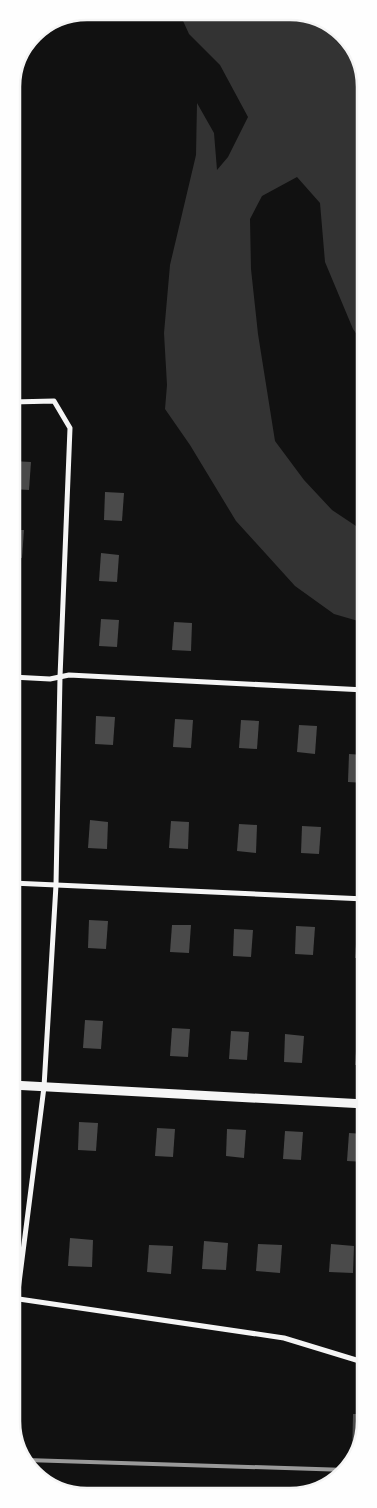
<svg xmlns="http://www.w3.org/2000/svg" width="377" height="1508" font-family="'Fira Sans',sans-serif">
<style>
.water{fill:#333}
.building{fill:#4a4a4a}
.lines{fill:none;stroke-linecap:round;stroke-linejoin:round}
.minor{stroke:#f5f5f5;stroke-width:5}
.tertiary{stroke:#f5f5f5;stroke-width:9}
.rail{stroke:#9a9a9a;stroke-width:4}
.rim{fill:none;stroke:#f5f5f5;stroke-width:2.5}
</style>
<rect width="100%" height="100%" fill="#111"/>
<path class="water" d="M 179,12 L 309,14 L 315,18 L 356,62 L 365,77 L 365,346 L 353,329 L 325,262 L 320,203 L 297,177 L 262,196 L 250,219 L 251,269 L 258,334 L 275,441 L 304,480 L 332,510 L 365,532 L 365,623 L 334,614 L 295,586 L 236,521 L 190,445 L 165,409 L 167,385 L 164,333 L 170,265 L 196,155 L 197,103 L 214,133 L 217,170 L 228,157 L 248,117 L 220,65 L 189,34 Z"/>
<g class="building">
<path d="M 13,461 L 31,462 L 29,490 L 12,489 Z"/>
<path d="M 105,492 L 124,493 L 122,521 L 104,520 Z"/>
<path d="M 12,530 L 24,530 L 22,558 L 12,557 Z"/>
<path d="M 101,553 L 119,555 L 117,582 L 99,581 Z"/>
<path d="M 12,617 L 16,618 L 14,645 L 12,645 Z"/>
<path d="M 101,619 L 119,620 L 117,647 L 99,646 Z"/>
<path d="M 174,622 L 192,623 L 191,651 L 172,650 Z"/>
<path d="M 12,715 L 17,716 L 15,743 L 12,743 Z"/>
<path d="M 96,716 L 115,717 L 113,745 L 95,744 Z"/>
<path d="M 175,719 L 193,720 L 191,748 L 173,747 Z"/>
<path d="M 241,720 L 259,721 L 257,749 L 239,748 Z"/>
<path d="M 299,725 L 317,726 L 315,754 L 297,752 Z"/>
<path d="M 349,754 L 365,755 L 365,783 L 348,782 Z"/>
<path d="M 12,818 L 15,818 L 13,847 L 12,847 Z"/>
<path d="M 90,820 L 108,822 L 107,849 L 88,848 Z"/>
<path d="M 171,821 L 189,822 L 188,849 L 169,848 Z"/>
<path d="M 239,824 L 257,825 L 256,853 L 237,851 Z"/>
<path d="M 302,826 L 321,827 L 319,854 L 301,853 Z"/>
<path d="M 360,832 L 365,832 L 365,860 L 359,860 Z"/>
<path d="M 12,916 L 15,916 L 13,946 L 12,946 Z"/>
<path d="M 89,920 L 108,921 L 106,949 L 88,948 Z"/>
<path d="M 172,925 L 191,925 L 189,953 L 170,952 Z"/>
<path d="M 296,926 L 315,927 L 313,955 L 295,954 Z"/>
<path d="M 234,929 L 253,930 L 251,957 L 233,956 Z"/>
<path d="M 357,930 L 365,931 L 365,958 L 355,958 Z"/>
<path d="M 85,1020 L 103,1021 L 101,1049 L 83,1048 Z"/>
<path d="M 172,1028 L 190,1029 L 188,1057 L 170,1056 Z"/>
<path d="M 231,1031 L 249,1032 L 247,1060 L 229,1059 Z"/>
<path d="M 285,1034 L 304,1036 L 302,1063 L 284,1062 Z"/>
<path d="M 357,1037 L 365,1037 L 365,1065 L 355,1065 Z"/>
<path d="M 12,1112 L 14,1112 L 13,1128 L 12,1128 Z"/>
<path d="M 79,1122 L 98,1123 L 96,1151 L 78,1150 Z"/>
<path d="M 157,1128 L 175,1129 L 173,1157 L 155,1156 Z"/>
<path d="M 227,1129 L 246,1130 L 244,1158 L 226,1156 Z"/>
<path d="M 285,1131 L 303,1132 L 301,1160 L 283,1159 Z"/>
<path d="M 349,1133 L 365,1134 L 365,1162 L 347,1161 Z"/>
<path d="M 70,1238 L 93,1240 L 92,1267 L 68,1266 Z"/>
<path d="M 204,1241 L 228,1243 L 226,1270 L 202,1269 Z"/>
<path d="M 258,1244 L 282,1245 L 280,1273 L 256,1271 Z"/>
<path d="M 331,1244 L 354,1246 L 353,1273 L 329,1272 Z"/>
<path d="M 149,1245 L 173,1246 L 171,1274 L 147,1272 Z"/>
<path d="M 353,1414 L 366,1414 L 366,1425 L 352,1459 Z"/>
</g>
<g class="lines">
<g class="minor">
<path d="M 12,402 L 54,401 L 70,428 L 60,677 L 56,885 L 44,1087 L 12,1338"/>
<path d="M 12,677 L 50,679 L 69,675 L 365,690"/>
<path d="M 12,883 L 365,899"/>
<path d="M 12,1298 L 284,1338 L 366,1363"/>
</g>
<path class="tertiary" d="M 12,1085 L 365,1104"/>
<path class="rail" d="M 26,1460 L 347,1470"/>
</g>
<path d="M0 0H377V1508H0ZM87 20H290A67 67 0 0 1 357 87V1421A67 67 0 0 1 290 1488H87A67 67 0 0 1 20 1421V87A67 67 0 0 1 87 20Z" fill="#fefefe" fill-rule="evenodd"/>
<path class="rim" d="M87 20H290A67 67 0 0 1 357 87V1421A67 67 0 0 1 290 1488H87A67 67 0 0 1 20 1421V87A67 67 0 0 1 87 20Z"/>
</svg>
